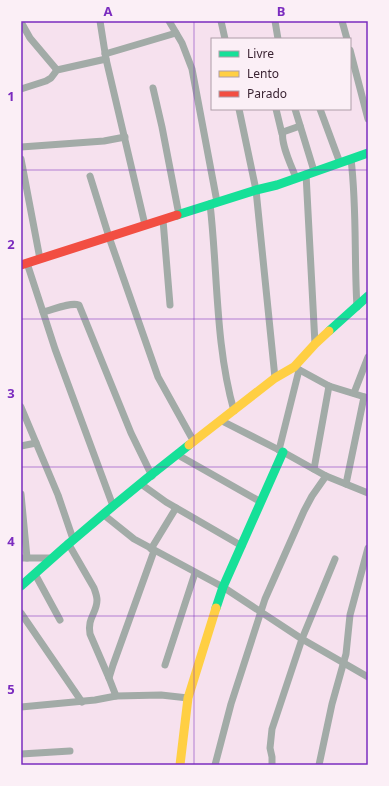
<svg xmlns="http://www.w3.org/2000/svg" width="389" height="786" font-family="'Noto Sans',sans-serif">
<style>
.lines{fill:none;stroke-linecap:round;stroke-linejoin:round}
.street{stroke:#a2aba7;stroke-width:7}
.fast{stroke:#16e098;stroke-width:9}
.slow{stroke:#ffcf43;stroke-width:9}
.jam{stroke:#f24e42;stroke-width:9}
.grid{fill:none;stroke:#7b2cbf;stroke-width:1;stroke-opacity:0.55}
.neatline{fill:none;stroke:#7b2cbf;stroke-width:1.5}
.grid-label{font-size:13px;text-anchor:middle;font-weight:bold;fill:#7b2cbf}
</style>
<rect width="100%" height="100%" fill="#f6e1ee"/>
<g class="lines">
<g class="street">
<path d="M 100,21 L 106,59 L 145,225"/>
<path d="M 169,21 L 182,43 L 192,69 L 217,202"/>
<path d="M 221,21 L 225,39"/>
<path d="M 275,21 L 278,39"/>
<path d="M 342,21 L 347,39"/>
<path d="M 21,22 L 30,38 L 57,70"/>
<path d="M 350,50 L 368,119"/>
<path d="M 105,54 L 176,33"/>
<path d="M 153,88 L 162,127 L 179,215"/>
<path d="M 21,89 L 46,81 L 51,78 L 57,70 L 106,59"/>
<path d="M 239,109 L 256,190 L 275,378"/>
<path d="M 276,109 L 282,134"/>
<path d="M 295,109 L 314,171"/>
<path d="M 320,109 L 340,163"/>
<path d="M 21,147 L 104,141 L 125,137"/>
<path d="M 21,159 L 40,259"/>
<path d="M 351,159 C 357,208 354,258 357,307"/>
<path d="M 306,174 L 315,344"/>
<path d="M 90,176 L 109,237 L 158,377 L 194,442"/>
<path d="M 296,178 C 292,167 280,143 283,132 L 300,126"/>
<path d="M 210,204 C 218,273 215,344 234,411"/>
<path d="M 163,220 L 170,305"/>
<path d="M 27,263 L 43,312 C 52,310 70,302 79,305 L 131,433 L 152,476"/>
<path d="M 43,312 L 55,349 L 113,506"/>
<path d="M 296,368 L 329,386 L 368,398"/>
<path d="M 354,393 L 368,357"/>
<path d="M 21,407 L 58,495 L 73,539"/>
<path d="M 222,421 L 283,452 L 326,476 L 368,493"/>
<path d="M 21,446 L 36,443"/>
<path d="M 279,450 L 299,370"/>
<path d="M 178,455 L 261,502"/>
<path d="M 314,469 L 329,386"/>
<path d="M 141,484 L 166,502 L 242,546"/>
<path d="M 346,484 L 364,397"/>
<path d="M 21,494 L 27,558"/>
<path d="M 104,515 L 134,539 L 223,587 L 302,639 L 368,677"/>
<path d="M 68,543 L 94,588 C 95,591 97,596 97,600 C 97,613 87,618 90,634 L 109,678"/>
<path d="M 151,549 L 176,508"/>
<path d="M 21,558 L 52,558"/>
<path d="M 35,574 L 60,620"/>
<path d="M 21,613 L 82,702"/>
<path d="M 165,665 L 195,573"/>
<path d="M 116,696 L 109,678 L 113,665 L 154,551"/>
<path d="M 21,707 L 95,700 L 116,696 L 161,695 L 188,698"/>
<path d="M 21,754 L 70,751"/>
<path d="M 215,765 L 231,704 L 265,599 L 304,511 L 312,496 L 326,476"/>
<path d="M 272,765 L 272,757 L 270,748 L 272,729 L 302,639 L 335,559"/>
<path d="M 319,765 L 332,704 L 346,654 L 350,615 L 368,548"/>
</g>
<g class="fast">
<path d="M 177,215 L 256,190 L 277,185 L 368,153"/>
<path d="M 329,331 L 368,296"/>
<path d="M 21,586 C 75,537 131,490 189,445"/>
<path d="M 216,608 L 223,587 L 283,452"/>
</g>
<g class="slow">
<path d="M 189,445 L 275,378 L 294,367 L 315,344 L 329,331"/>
<path d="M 180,765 L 188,698 L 216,608"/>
</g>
<path class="jam" d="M 21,265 L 177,215"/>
</g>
<path class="grid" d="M 194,21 L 194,765M 21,170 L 368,170M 21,319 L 368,319M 21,467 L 368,467M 21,616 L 368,616"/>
<rect width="389" height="786" fill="none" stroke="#fbeff6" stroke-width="44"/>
<rect x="211" y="38" width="140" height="72" fill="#fbeff6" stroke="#ae9ea8"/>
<rect x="219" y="51" width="20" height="6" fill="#16e098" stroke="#ae9ea8"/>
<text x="247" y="58" font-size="12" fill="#3b2433">Livre</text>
<rect x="219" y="71" width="20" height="6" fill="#ffcf43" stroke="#ae9ea8"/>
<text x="247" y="78" font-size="12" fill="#3b2433">Lento</text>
<rect x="219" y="91" width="20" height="6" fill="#f24e42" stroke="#ae9ea8"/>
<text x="247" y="98" font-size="12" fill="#3b2433">Parado</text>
<rect x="22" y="22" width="345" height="742" class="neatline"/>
<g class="grid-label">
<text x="108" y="16">A</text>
<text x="281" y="16">B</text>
<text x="11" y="101">1</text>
<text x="11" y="249">2</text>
<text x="11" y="398">3</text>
<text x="11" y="546">4</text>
<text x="11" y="694">5</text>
</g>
</svg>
